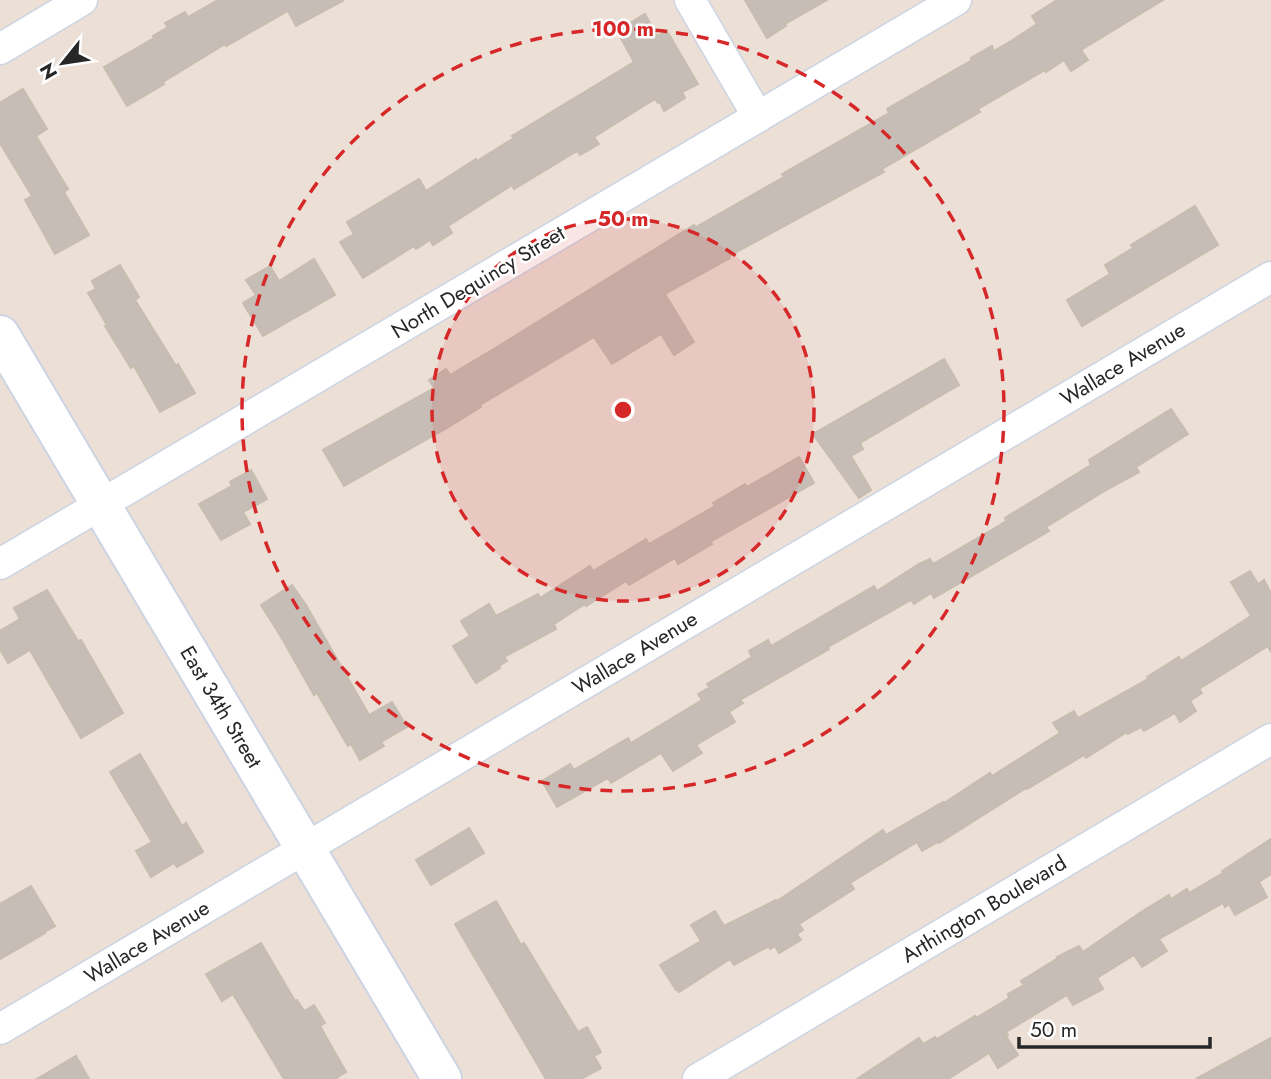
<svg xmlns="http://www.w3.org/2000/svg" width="1271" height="1079" font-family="Jost,sans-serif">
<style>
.building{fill:#c6beb6;stroke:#c7bcb0;stroke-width:2}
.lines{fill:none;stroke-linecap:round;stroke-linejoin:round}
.street-casing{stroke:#ccd4e3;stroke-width:33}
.secondary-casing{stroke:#ccd4e3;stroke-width:42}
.street{stroke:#fff;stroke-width:30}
.secondary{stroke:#fff;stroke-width:38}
.ring{fill:none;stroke:#d62828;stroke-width:3.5;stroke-dasharray:12 9}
.labels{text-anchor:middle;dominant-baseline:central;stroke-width:5;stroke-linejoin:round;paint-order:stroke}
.street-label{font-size:21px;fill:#272727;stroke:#fff}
.centre{fill:#d62828;stroke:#fff;stroke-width:3.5}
.ring-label{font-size:21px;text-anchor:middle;font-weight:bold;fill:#d62828;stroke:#fff;stroke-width:5;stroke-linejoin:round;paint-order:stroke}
</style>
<rect width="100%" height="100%" fill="#ecdfd6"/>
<g class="building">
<path d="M 218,0 L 344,0 L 296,26 L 288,11 L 226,46 L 225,44 L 163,82 L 164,84 L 127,106 L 104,67 L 154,38 L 153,36 L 168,27 L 165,23 L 185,12 L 188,17 Z"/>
<path d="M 745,0 L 827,0 L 785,24 L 786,26 L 767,38 Z"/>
<path d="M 1057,0 L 1163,0 L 1081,50 L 1088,60 L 1071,71 L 1064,60 L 1046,72 L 1045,70 L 978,109 L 980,112 L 882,169 L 884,172 L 729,256 L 730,258 L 665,294 L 694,342 L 674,355 L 661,334 L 612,364 L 594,337 L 480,405 L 481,407 L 447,428 L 344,486 L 323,450 L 434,388 L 429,380 L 446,369 L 450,375 L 497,347 L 694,225 L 696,227 L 784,177 L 782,174 L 889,113 L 887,109 L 972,60 L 971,58 L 992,46 L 994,51 L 1011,41 L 1037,24 L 1032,16 Z"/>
<path d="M 645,14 L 657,36 L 667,31 L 698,84 L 682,92 L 685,98 L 664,111 L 660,102 L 658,103 L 655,99 L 594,137 L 599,144 L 580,155 L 577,151 L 514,189 L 512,185 L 448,226 L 452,233 L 433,245 L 430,240 L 416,249 L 414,246 L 363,278 L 340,242 L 354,234 L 347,222 L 419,179 L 426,191 L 476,159 L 477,161 L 514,138 L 512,136 L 634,62 L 617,31 Z"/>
<path d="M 23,89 L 47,129 L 36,136 L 68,189 L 64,192 L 89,235 L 55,254 L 25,200 L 32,196 L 0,143 L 0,103 Z"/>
<path d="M 1195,206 L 1218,245 L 1082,326 L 1067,300 L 1110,274 L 1105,265 L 1133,248 L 1131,245 Z"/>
<path d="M 314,259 L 335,295 L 263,336 L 243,303 L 256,295 L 246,280 L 270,266 L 279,281 Z"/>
<path d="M 120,265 L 139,297 L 135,300 L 176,366 L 178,364 L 195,393 L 160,412 L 134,366 L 131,368 L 105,326 L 107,325 L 88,293 L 96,289 L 92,281 Z"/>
<path d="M 944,359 L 959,385 L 860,443 L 863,449 L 851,456 L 871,490 L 859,498 L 813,434 Z"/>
<path d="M 1171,409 L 1188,434 L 1136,467 L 1139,472 L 1106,490 L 1046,527 L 1049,531 L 934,598 L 931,593 L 914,604 L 911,600 L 828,647 L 829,649 L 740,700 L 743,703 L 729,712 L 735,722 L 696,745 L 702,753 L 673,771 L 661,753 L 611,783 L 608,778 L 557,807 L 542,781 L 570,764 L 574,770 L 628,738 L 631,743 L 702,700 L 698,694 L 710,687 L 707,684 L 752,657 L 749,651 L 768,640 L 771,646 L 874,586 L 877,591 L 919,564 L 930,559 L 933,564 L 1000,525 L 1006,521 L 1005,518 L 1091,465 L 1089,460 Z"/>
<path d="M 799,457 L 814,483 L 710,542 L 712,544 L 678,564 L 675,558 L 629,585 L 626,581 L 586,606 L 585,604 L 554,624 L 556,629 L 504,657 L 507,661 L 499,666 L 500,668 L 476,683 L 453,646 L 470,636 L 461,621 L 489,604 L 496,616 L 538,594 L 540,598 L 590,566 L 593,571 L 646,539 L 649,544 L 715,506 L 713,503 L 745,484 L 747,487 Z"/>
<path d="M 251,470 L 267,499 L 243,512 L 250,524 L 221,540 L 199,504 L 232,486 L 230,482 Z"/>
<path d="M 1250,571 L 1258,584 L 1264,580 L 1271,593 L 1271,652 L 1268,646 L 1199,689 L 1202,693 L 1190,701 L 1196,711 L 1180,722 L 1175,713 L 1144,731 L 1141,727 L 1128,734 L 1127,732 L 1086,758 L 1084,755 L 1027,789 L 1026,788 L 939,843 L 938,842 L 922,851 L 917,842 L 850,883 L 854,889 L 799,924 L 803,930 L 797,934 L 801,940 L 779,953 L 775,946 L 770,949 L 769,946 L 734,965 L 730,959 L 679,992 L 677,989 L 676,990 L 660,965 L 701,941 L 691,925 L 715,911 L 724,926 L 776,900 L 777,901 L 883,830 L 886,835 L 943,802 L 944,803 L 990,773 L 992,776 L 1060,733 L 1053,723 L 1074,711 L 1078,718 L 1148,679 L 1147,677 L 1179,657 L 1181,661 L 1251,616 L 1231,582 Z"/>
<path d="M 292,585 L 306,605 L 369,715 L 392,702 L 407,727 L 381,742 L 384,746 L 360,760 L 351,744 L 348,746 L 317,693 L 314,695 L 280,635 L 261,605 Z"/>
<path d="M 47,590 L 78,641 L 81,640 L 123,713 L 81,738 L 30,650 L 8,663 L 0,649 L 0,631 L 20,619 L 14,608 Z"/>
<path d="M 140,754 L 182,826 L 186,823 L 203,852 L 177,867 L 174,863 L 151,877 L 136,851 L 152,842 L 110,772 Z"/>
<path d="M 469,828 L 484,853 L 431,885 L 416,860 Z"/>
<path d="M 1271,839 L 1271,874 L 1259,882 L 1267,897 L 1235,915 L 1229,904 L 1225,907 L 1223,903 L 1159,939 L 1167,951 L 1142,967 L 1134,955 L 1097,978 L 1103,989 L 1073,1005 L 1067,995 L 1006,1032 L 1008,1035 L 1006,1036 L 1018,1055 L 998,1068 L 989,1053 L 948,1079 L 857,1079 L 919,1038 L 923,1044 L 935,1037 L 937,1039 L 975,1016 L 976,1018 L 1009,998 L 1008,994 L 1024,985 L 1021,981 L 1058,958 L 1057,957 L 1079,946 L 1083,952 L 1141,912 L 1169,895 L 1171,899 L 1187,889 L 1189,893 L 1223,873 L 1222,871 Z"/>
<path d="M 31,886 L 55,926 L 44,932 L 45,933 L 0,959 L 0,904 Z"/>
<path d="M 496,901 L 521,945 L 524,943 L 578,1032 L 587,1027 L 601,1052 L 594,1056 L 601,1068 L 581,1079 L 546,1079 L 455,924 Z"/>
<path d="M 261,943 L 295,1001 L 297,1000 L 304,1011 L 314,1005 L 325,1023 L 320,1026 L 346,1072 L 335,1079 L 284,1079 L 233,994 L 222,1001 L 206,974 Z"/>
<path d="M 1271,1038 L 1271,1079 L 1196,1079 Z"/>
<path d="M 76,1056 L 89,1079 L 37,1079 Z"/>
</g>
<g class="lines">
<g class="street-casing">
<g id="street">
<path d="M 690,0 L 758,117"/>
<path d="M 0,49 L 82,0"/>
<path d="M 0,564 L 956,0"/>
<path d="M 0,1029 L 1271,277"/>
<path d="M 698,1079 L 1271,739"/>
</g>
</g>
<g class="secondary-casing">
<path id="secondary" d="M 0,335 L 442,1079"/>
</g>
<use href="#street" class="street"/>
<use href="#secondary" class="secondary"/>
</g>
<circle cx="623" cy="410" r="191" fill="#d62828" fill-opacity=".12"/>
<g class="ring">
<circle cx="623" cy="410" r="191"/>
<circle cx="623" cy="410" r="381"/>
</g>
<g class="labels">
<g class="street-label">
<text transform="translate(478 282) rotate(-31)">North Dequincy Street</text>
<text transform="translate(1123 364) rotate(-31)">Wallace Avenue</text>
<text transform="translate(635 653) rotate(-31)">Wallace Avenue</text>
<text transform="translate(221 707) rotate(59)">East 34th Street</text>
<text transform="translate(984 909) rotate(-31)">Arthington Boulevard</text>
<text transform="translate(147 942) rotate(-31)">Wallace Avenue</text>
</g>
</g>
<circle cx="623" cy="410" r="10" class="centre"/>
<g class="ring-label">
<text x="623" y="36">100 m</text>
<text x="623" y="226">50 m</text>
</g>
<g transform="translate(63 63) rotate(240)" stroke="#ffffff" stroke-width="5" paint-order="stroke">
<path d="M0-5L12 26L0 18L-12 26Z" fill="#272727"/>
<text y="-10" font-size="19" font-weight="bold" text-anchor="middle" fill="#272727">N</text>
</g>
<path d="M1019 1037v10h191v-10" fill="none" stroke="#272727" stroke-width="3.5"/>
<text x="1030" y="1037" font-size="21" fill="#272727" stroke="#ffffff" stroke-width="5" paint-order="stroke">50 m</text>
</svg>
